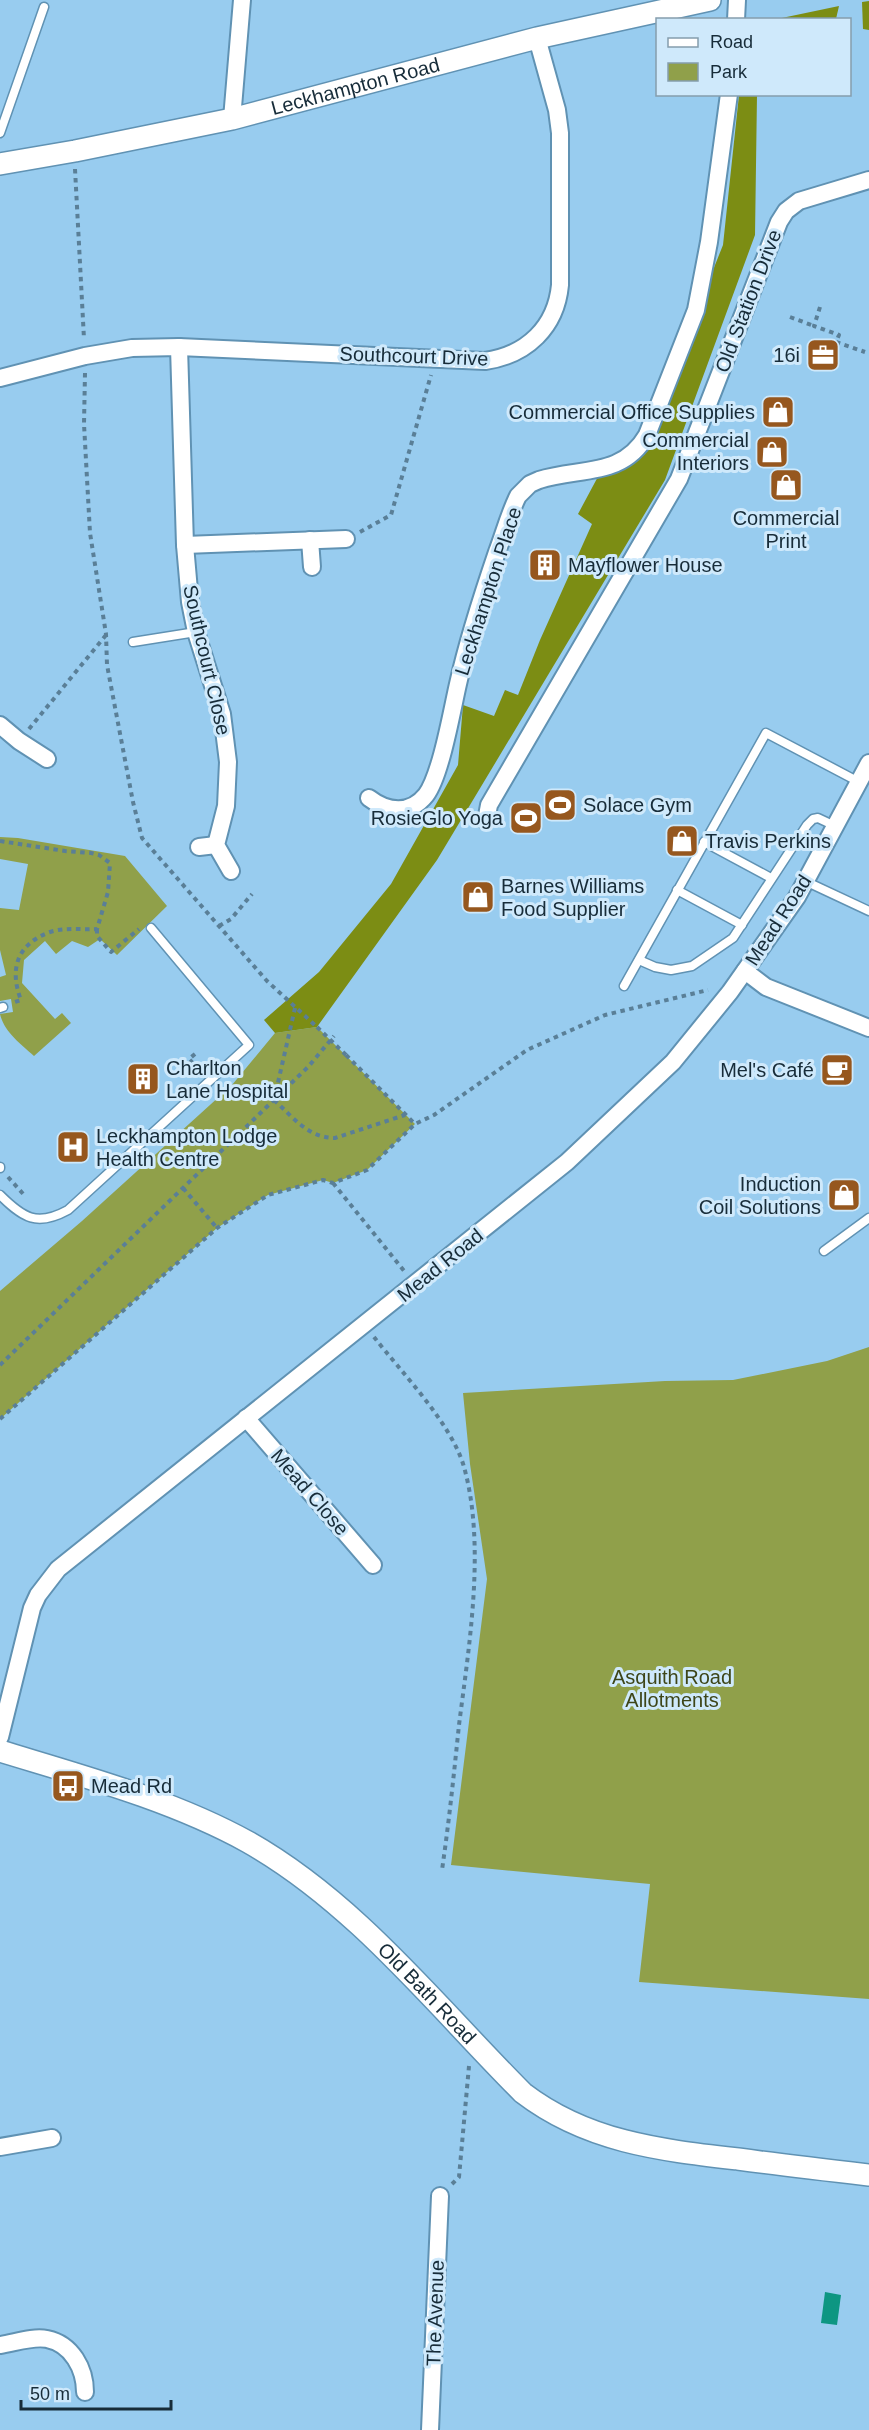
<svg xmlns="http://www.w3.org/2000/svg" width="869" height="2430" font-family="Arial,sans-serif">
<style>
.green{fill:#90a04a}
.forest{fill:#7c8d14}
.water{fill:#0d9682}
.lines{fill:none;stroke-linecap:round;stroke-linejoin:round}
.service-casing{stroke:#6092b3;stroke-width:11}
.minor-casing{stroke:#6092b3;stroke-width:20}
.tertiary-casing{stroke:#6092b3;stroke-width:24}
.path{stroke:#5a7f97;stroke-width:4;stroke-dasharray:4.5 4.5;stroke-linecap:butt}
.service{stroke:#fff;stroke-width:8}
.minor{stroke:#fff;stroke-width:16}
.tertiary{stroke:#fff;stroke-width:21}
.path-bridge{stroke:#5a7f97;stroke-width:4;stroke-dasharray:4.5 4.5;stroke-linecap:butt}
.labels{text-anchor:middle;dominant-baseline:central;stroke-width:6;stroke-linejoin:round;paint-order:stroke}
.street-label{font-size:20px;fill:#172c39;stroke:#cfe9fb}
.poi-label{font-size:20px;fill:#172c39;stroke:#cfe9fb;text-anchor:start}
.park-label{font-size:20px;fill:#3d4518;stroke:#cfe9fb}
</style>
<rect width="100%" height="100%" fill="#98ccef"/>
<g class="green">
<path d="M 0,837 L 18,838 L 125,856 L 167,906 L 117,955 L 100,939 L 88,947 L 72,941 L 56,954 L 45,941 L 24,960 L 22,983 L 55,1019 L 62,1013 L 71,1023 L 34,1056 C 21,1044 4,1032 0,1014 L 13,1012 L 11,999 L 0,1001 L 0,977 L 6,975 L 0,950 L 0,908 L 19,910 L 28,864 L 0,859 Z"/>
<path d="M 317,1027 L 415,1124 L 367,1170 L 333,1183 L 323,1180 L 268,1195 L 217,1228 L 0,1419 L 0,1291 L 82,1221 L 232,1085 L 275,1033 Z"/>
<path d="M 869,1347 L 869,1999 L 639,1982 L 650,1884 L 451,1865 L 487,1579 L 470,1464 L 463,1393 L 665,1381 L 733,1380 L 827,1361 Z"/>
</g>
<g class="forest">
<path d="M 869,1 L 869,30 L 863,29 L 862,2 Z"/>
<path d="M 839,6 L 836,19 L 777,19 Z"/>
<path d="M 739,95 L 757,95 L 755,235 L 665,480 L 437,860 L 317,1027 L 275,1033 L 264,1020 L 319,972 L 391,884 L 458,765 L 463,705 L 494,716 L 505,690 L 518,695 L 540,640 L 592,524 L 578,514 L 601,471 L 640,453 L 723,245 Z"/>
</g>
<path class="water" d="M 825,2292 L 841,2295 L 837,2325 L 821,2323 Z"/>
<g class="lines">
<g class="service-casing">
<g id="service">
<path d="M 0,133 L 44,7"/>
<path d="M 133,642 L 196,632"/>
<path d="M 704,842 L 771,878"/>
<path d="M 805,881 L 869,911"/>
<path d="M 677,890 L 742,925"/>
<path d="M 639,960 L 655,967 L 671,970 L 692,966 L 733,938 L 807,825 L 813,819 L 818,818 L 835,826"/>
<path d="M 624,986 L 766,733 L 859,782"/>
<path d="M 0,1008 L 3,1007"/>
<path d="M 0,1167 L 0,1168"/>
<path d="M 0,1195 C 23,1218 37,1227 68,1210 L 249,1045 L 151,928"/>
<path d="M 824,1251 L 869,1218"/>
</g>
</g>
<g class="minor-casing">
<g id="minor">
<path d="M 736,20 L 737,0"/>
<path d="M 232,119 L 242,0"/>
<path d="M 179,347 L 185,545 L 190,602 L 196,632 L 222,714 L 228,762 L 226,806 L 216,845 L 231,871"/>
<path d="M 0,378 L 85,356 L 132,348 L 179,347 L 485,361 C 527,355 556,327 560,285 L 560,133 L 557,110 L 537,38"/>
<path d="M 310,540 L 312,567"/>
<path d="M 185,545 L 346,539"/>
<path d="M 0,725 L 19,741 L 47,759"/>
<path d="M 369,798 C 387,812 410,815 426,795 C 441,775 452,710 458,684 C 468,639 482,596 497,552 C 504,534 509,514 518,496 L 530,484 L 539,480 C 580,467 622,478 647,435 L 696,310 L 709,242 L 729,94"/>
<path d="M 486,821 L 489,805 L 679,479 L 779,222 L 786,211 L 799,201 L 869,180"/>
<path d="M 199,847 L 216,845"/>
<path d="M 745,971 L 766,987 L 869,1028"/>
<path d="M 246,1418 L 373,1565"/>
<path d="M 0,1737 L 32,1608 L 38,1595 L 58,1569 L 567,1162 L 673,1062 L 730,992 L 797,897 L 869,763"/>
<path d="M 0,2147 L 52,2138"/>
<path d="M 0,2345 C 14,2343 33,2336 47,2339 C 72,2344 85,2369 85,2392"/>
<path d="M 430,2430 L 440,2196"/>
</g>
</g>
<g class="tertiary-casing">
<g id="tertiary">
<path id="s1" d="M 0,164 L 75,151 L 232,119 L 537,38 L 710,0"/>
<path id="s2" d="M 0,1751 C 82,1776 172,1800 248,1842 C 356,1903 436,2006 523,2093 C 587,2142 660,2150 738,2159 C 781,2165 825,2170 869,2175"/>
</g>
</g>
<g class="path">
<path d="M 75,169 L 84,339"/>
<path d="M 820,307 L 814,326 L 839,335 L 836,342 L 865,352"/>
<path d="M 790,317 L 814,326"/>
<path d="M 85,373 L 84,424 L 90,533 L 106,634 L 107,665 L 133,802 L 142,838 L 267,981 L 317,1027"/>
<path d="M 360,532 L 391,515 L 431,375"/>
<path d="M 29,729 L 106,635"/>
<path d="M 0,841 L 65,851 L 91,853 L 99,855 L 110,863 L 108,892 L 97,929 C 82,930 65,927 50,932 C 17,944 9,969 21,1000 L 15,1002"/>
<path d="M 219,926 L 231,919 L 252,894"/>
<path d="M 97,929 L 97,936 L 111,952 L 139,929"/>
<path d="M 195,1054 L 189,1059 L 200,1071"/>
<path d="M 346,1055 L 415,1124"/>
<path d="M 274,1100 C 293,1117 308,1138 335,1138 L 405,1115"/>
<path d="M 274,1100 L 295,1008"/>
<path d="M 8,1177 L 25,1196"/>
<path d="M 333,1183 L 405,1272"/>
<path d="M 183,1188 L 217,1228"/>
<path d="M 374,1337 C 402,1373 452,1424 464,1467 C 486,1545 469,1646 459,1725 C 454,1773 449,1822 442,1870"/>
<path d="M 0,1365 L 308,1067 L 334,1036"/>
<path d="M 0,1419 L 217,1228 L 268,1195 L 323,1180 L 333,1183 L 367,1170 L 415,1124 L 434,1115 L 527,1050 L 605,1015 L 708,990"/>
<path d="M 452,2184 L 459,2177 L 469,2066"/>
</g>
<use href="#service" class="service"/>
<use href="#minor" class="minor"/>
<use href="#tertiary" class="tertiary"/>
<path class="path-bridge" d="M 317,1027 L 346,1055"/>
</g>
<defs>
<g id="office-square" transform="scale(1.725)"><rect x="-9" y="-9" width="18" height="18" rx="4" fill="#96571e" stroke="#cfe9fb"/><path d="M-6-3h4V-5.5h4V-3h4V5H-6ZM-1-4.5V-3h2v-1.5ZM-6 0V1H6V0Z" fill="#fff"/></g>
<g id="shop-square" transform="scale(1.725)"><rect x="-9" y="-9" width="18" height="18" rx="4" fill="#96571e" stroke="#cfe9fb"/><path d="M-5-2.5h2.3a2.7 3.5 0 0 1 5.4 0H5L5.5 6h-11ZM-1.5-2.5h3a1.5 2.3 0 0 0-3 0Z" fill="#fff"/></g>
<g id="building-square" transform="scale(1.725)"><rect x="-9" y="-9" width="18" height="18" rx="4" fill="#96571e" stroke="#cfe9fb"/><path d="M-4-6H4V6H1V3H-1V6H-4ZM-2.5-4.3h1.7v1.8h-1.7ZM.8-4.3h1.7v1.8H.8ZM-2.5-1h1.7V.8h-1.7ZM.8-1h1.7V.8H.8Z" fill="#fff"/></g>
<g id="stadium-square" transform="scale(1.725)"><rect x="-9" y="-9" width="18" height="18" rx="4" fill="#96571e" stroke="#cfe9fb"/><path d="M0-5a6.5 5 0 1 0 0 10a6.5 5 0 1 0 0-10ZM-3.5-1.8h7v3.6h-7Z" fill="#fff"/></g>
<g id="cafe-square" transform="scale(1.725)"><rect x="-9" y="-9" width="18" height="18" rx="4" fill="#96571e" stroke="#cfe9fb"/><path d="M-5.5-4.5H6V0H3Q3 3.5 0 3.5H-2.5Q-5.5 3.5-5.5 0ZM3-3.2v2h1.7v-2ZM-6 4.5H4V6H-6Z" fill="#fff"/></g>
<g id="hospital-square" transform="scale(1.725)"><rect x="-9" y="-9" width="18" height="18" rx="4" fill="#96571e" stroke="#cfe9fb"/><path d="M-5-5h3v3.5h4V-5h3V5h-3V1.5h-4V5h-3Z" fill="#fff"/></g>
<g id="bus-square" transform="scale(1.725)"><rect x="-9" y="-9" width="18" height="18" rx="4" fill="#96571e" stroke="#cfe9fb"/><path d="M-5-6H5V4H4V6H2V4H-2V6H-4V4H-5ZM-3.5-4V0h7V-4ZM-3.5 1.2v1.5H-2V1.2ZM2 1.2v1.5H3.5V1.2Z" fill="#fff"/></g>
</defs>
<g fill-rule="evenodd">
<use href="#office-square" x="823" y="355"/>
<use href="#shop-square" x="778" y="412"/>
<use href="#shop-square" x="772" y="452"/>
<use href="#shop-square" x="786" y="485"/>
<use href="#building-square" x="545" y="565"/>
<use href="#stadium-square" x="560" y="805"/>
<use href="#stadium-square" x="526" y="818"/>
<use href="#shop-square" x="682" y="841"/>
<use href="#shop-square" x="478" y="897"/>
<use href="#cafe-square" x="837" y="1070"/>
<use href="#building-square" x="143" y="1079"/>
<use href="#hospital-square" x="73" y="1147"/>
<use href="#shop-square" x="844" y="1195"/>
<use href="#bus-square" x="68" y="1786"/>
</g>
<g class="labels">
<g class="street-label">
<text stroke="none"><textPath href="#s1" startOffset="364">Leckhampton Road</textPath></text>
<text transform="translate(748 301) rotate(-69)">Old Station Drive</text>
<text transform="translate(414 356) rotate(2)">Southcourt Drive</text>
<text transform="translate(488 591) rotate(-72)">Leckhampton Place</text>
<text transform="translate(207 660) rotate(77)">Southcourt Close</text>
<text transform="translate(778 920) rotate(-57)">Mead Road</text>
<text transform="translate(440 1265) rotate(-39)">Mead Road</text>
<text transform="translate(310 1492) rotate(49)">Mead Close</text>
<text stroke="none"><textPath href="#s2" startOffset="500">Old Bath Road</textPath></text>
<text transform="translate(435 2313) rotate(-88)">The Avenue</text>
</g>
<g class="poi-label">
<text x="800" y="355" text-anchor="end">16i</text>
<text x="755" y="412" text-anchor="end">Commercial Office Supplies</text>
<text x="749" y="440" text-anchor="end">Commercial<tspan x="749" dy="23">Interiors</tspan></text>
<text x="786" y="518" text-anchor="middle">Commercial<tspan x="786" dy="23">Print</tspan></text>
<text x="568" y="565">Mayflower House</text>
<text x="583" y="805">Solace Gym</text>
<text x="503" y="818" text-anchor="end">RosieGlo Yoga</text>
<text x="705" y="841">Travis Perkins</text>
<text x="501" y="886">Barnes Williams<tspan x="501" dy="23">Food Supplier</tspan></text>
<text x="166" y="1068">Charlton<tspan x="166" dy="23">Lane Hospital</tspan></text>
<text x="814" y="1070" text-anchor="end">Mel's Café</text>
<text x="96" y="1136">Leckhampton Lodge<tspan x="96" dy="23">Health Centre</tspan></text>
<text x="821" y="1184" text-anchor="end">Induction<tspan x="821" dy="23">Coil Solutions</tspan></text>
<text x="91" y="1786">Mead Rd</text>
</g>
<g class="park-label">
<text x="672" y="1677">Asquith Road<tspan x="672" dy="23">Allotments</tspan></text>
</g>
</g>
<rect x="656" y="18" width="195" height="78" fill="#cfe9fb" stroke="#859dad" stroke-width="1.5"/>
<rect x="668" y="38" width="30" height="9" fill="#ffffff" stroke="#859dad" stroke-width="1.5"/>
<text x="710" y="48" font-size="18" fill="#172c39">Road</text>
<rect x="668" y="63" width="30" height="18" fill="#90a04a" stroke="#859dad" stroke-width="1.5"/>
<text x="710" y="78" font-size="18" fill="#172c39">Park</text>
<path d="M21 2400v9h150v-9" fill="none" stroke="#172c39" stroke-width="3"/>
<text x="30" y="2400" font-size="18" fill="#172c39" stroke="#cfe9fb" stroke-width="4.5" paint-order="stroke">50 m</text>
</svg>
